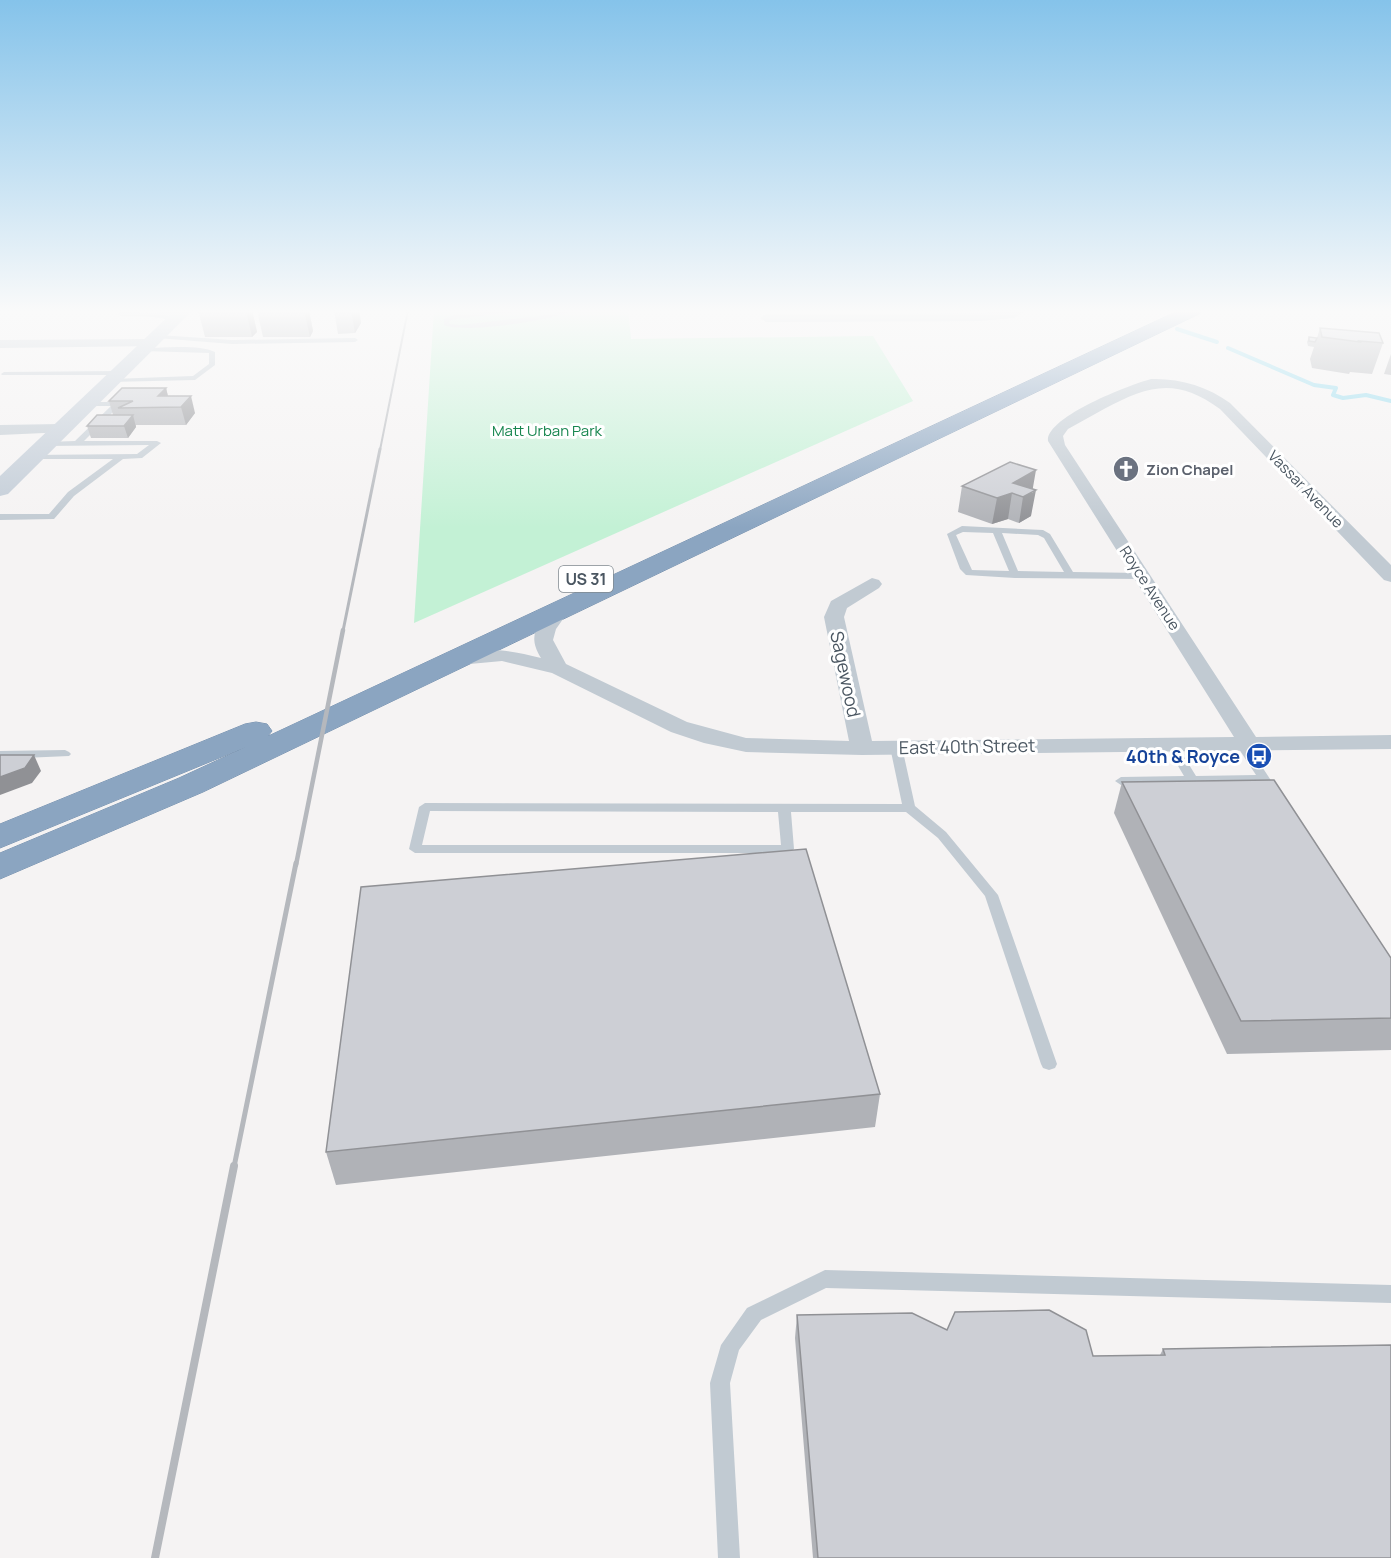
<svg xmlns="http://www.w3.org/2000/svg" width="1391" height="1558" font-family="Manrope,sans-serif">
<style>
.green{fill:#c3f1d5}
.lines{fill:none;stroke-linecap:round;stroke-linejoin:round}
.stream{stroke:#90daee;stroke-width:4}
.highway-casing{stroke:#7690ad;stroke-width:1}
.lane{fill:#c1cad2;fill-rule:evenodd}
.street{fill:#c1cad2;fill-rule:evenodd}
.secondary{fill:#c1cbd6;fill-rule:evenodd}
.highway{fill:#8ba5c1;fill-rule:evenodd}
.rail-far4{stroke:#b5b8bd;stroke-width:2}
.rail-far3{stroke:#b5b8bd;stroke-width:3}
.rail-far2{stroke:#b5b8bd;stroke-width:4.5}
.rail-far1{stroke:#b5b8bd;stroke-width:5}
.rail{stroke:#b5b8bd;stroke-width:8}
.wall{fill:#b0b2b7}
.shaded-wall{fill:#909195}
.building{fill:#cdcfd5;stroke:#909195;stroke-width:1.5}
.labels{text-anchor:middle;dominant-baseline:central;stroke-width:6;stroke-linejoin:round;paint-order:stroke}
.far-park-label{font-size:15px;fill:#17864f;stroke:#fff}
.far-worship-label{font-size:15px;font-weight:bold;fill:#5b616d;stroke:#fff;text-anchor:start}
.far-street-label{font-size:15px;fill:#4a5661;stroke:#fff}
.shield{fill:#fff;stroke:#808990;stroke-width:1.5}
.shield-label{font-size:16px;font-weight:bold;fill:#4a5661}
.street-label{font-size:18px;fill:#4a5661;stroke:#fff}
.transit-label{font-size:18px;font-weight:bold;fill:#164399;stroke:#fff;text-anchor:end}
</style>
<rect width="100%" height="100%" fill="#f5f3f3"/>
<path class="green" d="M 434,310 L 628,310 L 631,339 L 873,336 L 913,401 L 414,623 Z"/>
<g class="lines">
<g class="stream">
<path d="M 1177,329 L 1217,342"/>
<path d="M 1228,348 L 1314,385 L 1336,388 L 1333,395 L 1343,398 L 1366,395 L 1391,401"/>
</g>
<g class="highway-casing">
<path id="highway" d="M 1180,310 L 1201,310 L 1199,314 L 203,792 L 0,879 L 0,853 L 179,778 L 246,747 L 0,848 L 0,824 L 245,724 L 256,722 L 267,724 L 272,731 L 268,736 Z"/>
</g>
<g class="lane">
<path d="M 120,310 L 126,310 L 125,312 L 154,313 L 188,310 L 165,315 L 179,318 L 177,321 L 154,317 L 121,316 L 118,314 Z"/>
<path d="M 506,310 L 528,310 L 455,319 L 449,321 L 450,324 L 460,325 L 548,315 L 565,310 L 574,310 C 556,320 461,334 444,325 L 444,319 L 454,315 Z"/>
<path d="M 159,335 L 232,340 L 355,338 L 358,340 L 355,342 L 232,344 L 157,338 L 156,337 Z"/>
<path d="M 145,348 C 164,348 199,344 215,352 L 215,365 L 195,380 L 110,382 L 110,380 L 112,379 L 193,376 L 209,364 L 209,353 L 143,351 L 142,350 Z"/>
<path d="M 4,372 L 120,371 L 123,373 L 120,375 L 2,375 L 1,374 Z"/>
<path d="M 84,402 L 117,402 L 121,404 L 84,441 L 157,441 L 161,443 L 142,458 L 123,459 L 74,496 L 54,519 L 0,520 L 0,514 L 49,514 L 68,492 L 113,459 L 29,459 L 29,455 L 137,454 L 149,445 L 43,446 L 42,444 L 46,442 L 75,441 L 111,406 L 87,406 L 83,404 Z"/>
<path d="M 962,526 L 1043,530 L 1050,534 L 1073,572 L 1142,573 L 1147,576 L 1142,579 L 1015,578 L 966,575 L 960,569 L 947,534 ZM 963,532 L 993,533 L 1009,571 L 972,570 L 956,535 ZM 1002,533 L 1038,535 L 1044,538 L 1064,572 L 1018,571 Z"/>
<path d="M 1241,740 L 1245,741 L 1280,794 L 1278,797 L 1270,797 L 1261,783 L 1121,785 L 1115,781 L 1121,777 L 1184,776 L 1165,744 L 1171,741 L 1175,742 L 1196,776 L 1256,775 L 1235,743 Z"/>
<path d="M 896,744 L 902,747 L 915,806 L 946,832 L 998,895 L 1057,1064 L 1055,1068 L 1049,1070 L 1043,1068 L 1041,1064 L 985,896 L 938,838 L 906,812 L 791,812 L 794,849 L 788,853 L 415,853 L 409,849 L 419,807 L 425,803 L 902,804 L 890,747 ZM 430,811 L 778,812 L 781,845 L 422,845 Z"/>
<path d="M 65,750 L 69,752 L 71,754 L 69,756 L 0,759 L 0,751 Z"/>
<path d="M 825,1270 L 1391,1285 L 1391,1303 L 826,1288 L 761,1320 L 739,1350 L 730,1383 L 740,1558 L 718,1558 L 710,1383 L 721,1345 L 747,1308 Z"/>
</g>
<g class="street">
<path d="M 1012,310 L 1027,310 L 1014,318 L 981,321 L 766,322 L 760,318 L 766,314 L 981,313 Z"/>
<path d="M 152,339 L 157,340 L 158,343 L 157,346 L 0,348 L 0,340 Z"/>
<path d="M 1151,379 C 1179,378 1207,386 1230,403 L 1391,565 L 1391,582 L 1384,580 L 1220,409 C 1177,377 1148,385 1104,409 C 1092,416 1080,422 1068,429 L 1063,436 L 1065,445 L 1256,737 L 1391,735 L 1391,749 L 862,755 L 746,752 L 704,743 L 671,732 L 552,673 L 502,661 L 459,665 L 452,663 L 449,659 L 452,655 C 485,646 509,650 541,658 C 527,635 537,627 551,608 L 565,608 L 568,612 L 556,629 L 553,640 L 566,664 L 687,722 L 746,738 L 849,741 L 824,617 L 831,601 L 872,578 L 879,580 L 882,584 L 879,588 L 847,608 L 844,617 L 872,741 L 1234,737 L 1048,441 C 1046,417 1129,385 1151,379 Z"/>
<path d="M 61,424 L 66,426 L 69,429 L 66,432 L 0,435 L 0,425 Z"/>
</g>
<path class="secondary" d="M 175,310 L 193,310 L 8,494 L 0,496 L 0,476 Z"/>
<use href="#highway" class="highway"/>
<path class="rail-far4" d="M 380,450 L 408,310"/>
<path class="rail-far3" d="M 343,631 L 380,449"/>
<path class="rail-far2" d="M 296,865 L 343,630"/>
<path class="rail-far1" d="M 234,1167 L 296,863"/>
<path class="rail" d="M 155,1558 L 234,1166"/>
</g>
<g class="wall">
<path d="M 198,310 L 252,310 L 257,332 L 252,337 L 205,337 Z"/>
<path d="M 257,310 L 309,310 L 313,331 L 310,337 L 263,337 Z"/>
<path d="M 334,310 L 359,310 L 361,323 L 355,333 L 338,334 Z"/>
<path d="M 1320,328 L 1383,343 L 1372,374 L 1350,372 L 1349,374 L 1312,368 L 1310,359 L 1314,347 L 1308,346 L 1307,342 L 1309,337 L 1317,338 Z"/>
<path d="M 1391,354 L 1391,375 L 1384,374 Z"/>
<path d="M 166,388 L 168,396 L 195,413 L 186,425 L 136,425 L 136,427 L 128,438 L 91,438 L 87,426 L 113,415 L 109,401 Z"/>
<path d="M 962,486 L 1032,489 L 1031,516 L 1019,523 L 1008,519 L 992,524 L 958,512 Z"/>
<path d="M 1122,782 L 1391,958 L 1391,1050 L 1227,1054 L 1114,813 Z"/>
<path d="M 880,1094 L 875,1127 L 336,1185 L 326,1152 Z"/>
<path d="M 797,1315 L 947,1330 L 1093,1356 L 1160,1355 L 1163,1349 L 1391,1558 L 813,1558 L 795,1338 Z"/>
</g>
<g class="shaded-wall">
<path d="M 246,310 L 252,310 L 257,332 L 252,337 Z"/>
<path d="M 304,310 L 309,310 L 313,331 L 310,337 Z"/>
<path d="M 351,310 L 359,310 L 361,323 L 355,333 Z"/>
<path d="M 166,388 L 170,405 L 158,396 Z"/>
<path d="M 191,396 L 195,413 L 186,425 L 181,407 Z"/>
<path d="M 133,415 L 136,427 L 128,438 L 124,426 Z"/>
<path d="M 1036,470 L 1032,493 L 1036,490 L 1031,516 L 1019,523 L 1023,497 L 1012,493 L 1008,519 L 992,524 L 997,498 L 1013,483 Z"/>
<path d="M 34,755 L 41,771 L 32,783 L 0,795 L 0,777 Z"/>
</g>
<g class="building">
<path d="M 1320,328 L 1379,333 L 1383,343 L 1359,341 L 1360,342 L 1322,337 Z"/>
<path d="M 1309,337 L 1317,338 L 1315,342 L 1309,341 Z"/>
<path d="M 122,388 L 166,388 L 158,396 L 191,396 L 181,407 L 118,408 L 133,401 L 109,401 Z"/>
<path d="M 97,415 L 133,415 L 124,426 L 87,426 Z"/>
<path d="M 1010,462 L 1036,470 L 1013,483 L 1036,490 L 1023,497 L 1012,493 L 997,498 L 962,486 Z"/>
<path d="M 0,755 L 34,755 L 25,768 L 0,777 Z"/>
<path d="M 1274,780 L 1391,958 L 1391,1018 L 1241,1021 L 1122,782 Z"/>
<path d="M 806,849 L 880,1094 L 326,1152 L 361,887 Z"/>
<path d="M 1049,1310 L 1086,1330 L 1093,1356 L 1165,1355 L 1163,1349 L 1391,1345 L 1391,1558 L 818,1558 L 797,1315 L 912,1313 L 947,1330 L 955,1312 Z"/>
</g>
<linearGradient id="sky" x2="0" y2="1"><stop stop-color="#85c3ea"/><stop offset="0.59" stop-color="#fafafa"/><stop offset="1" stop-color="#fafafa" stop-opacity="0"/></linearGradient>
<rect width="1391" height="528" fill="url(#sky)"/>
<defs>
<g id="church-disc" transform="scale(1.35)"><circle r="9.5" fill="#6b7280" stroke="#fff"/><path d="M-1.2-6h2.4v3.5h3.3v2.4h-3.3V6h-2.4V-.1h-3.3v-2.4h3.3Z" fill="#fff"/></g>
<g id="bus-disc" transform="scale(1.35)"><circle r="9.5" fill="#1a4fb4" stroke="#fff"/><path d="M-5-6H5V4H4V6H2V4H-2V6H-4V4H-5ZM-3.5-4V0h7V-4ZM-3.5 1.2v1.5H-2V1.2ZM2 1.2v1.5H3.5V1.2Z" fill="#fff"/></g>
</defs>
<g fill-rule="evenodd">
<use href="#church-disc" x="1126" y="469"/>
<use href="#bus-disc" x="1259" y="756"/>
</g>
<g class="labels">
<g class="far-park-label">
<text x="547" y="430">Matt Urban Park</text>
</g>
<g class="far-worship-label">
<text x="1146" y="469">Zion Chapel</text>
</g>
<g class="far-street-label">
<text transform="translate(1306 489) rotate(46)">Vassar Avenue</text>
<text transform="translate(1150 588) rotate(57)">Royce Avenue</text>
</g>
<rect class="shield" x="559" y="566" width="54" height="26" rx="4.5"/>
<g class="shield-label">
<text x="586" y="579">US 31</text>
</g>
<g class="street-label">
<text transform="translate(846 674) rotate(78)">Sagewood</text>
<text transform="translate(967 746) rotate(-1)">East 40th Street</text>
</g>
<g class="transit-label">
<text x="1240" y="756">40th &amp; Royce</text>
</g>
</g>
</svg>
